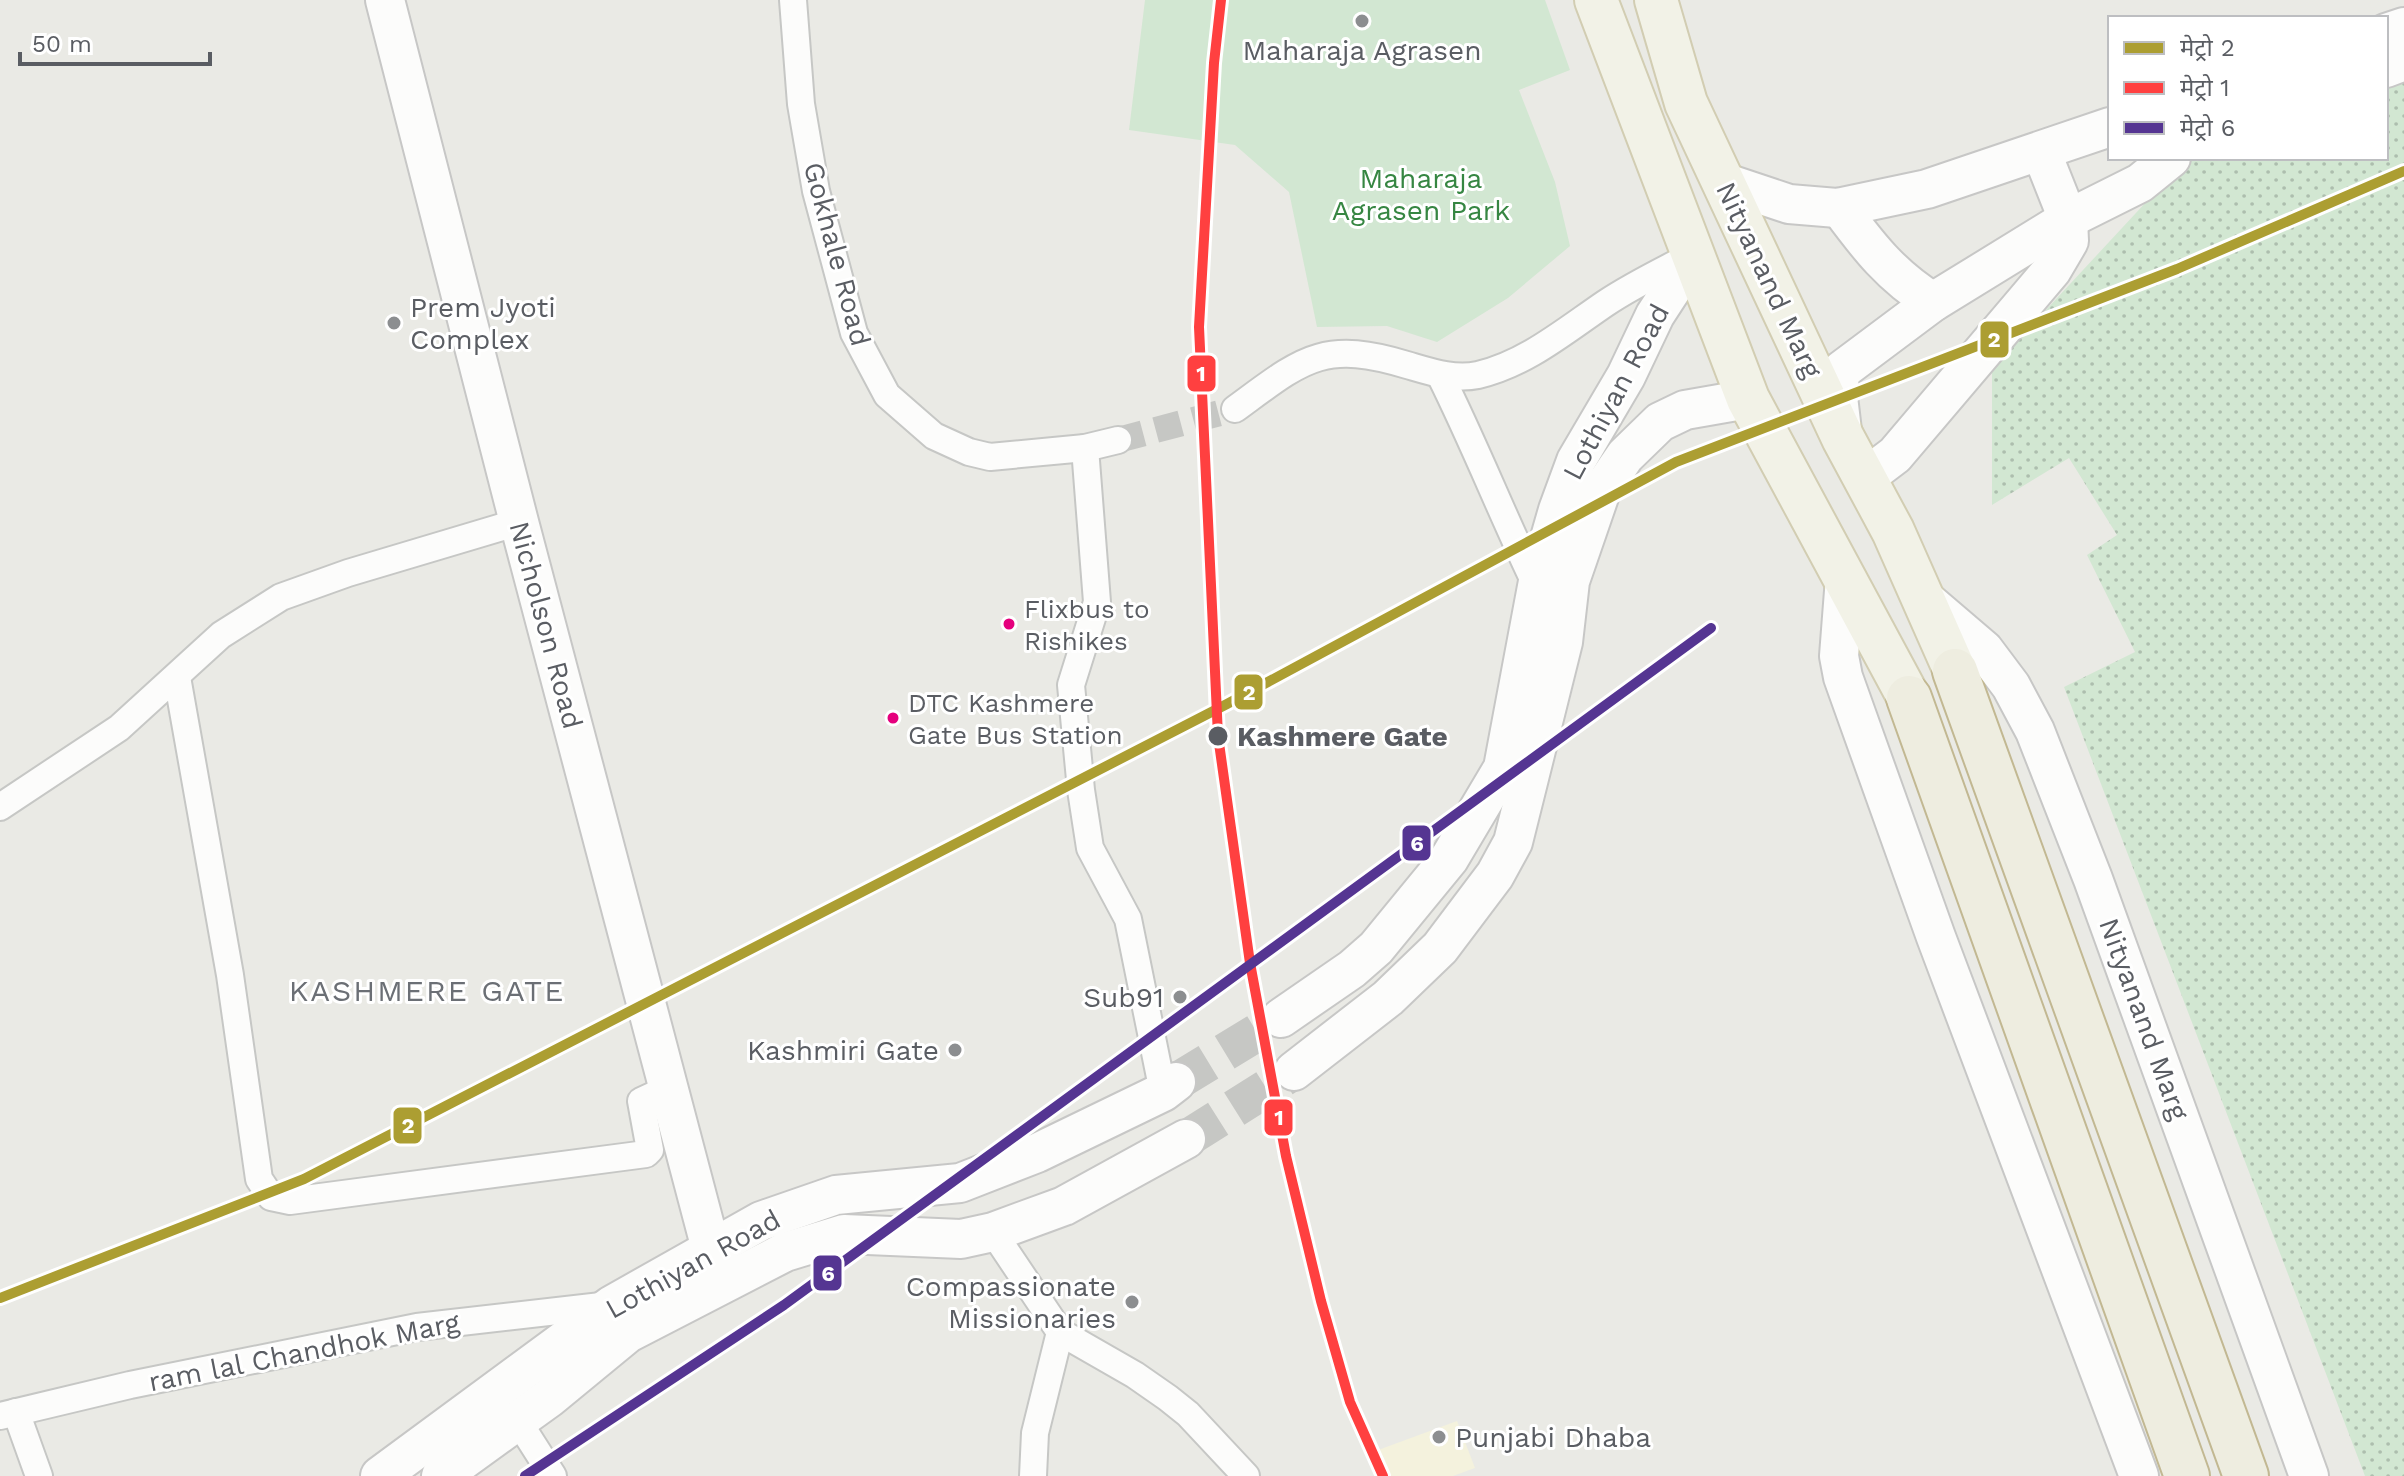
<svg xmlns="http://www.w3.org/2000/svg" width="2404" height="1476" font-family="'Work Sans','Noto Sans Devanagari',sans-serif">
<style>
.commercial{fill:#f4f2dd}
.green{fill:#d2e7d2}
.garden{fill:url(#garden-dots)}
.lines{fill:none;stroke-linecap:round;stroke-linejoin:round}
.street-tunnel{stroke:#c6c7c4;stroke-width:26;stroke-dasharray:26 13;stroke-linecap:butt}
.secondary-tunnel{stroke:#c6c7c4;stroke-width:38;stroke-dasharray:38 19;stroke-linecap:butt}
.street-casing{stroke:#c6c7c5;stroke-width:30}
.secondary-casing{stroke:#c7c7c6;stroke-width:42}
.primary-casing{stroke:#d2cdb2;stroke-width:46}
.highway-casing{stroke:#c2b892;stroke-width:48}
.street{stroke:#fcfcfb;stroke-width:26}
.secondary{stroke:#fcfcfb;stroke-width:38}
.primary{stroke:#f2f2e7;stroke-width:42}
.highway{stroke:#eeede0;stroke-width:44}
.metro-1-casing{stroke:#fff;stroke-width:16}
.metro-2-casing{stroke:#fff;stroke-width:16}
.metro-3-casing{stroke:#fff;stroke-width:16}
.metro-1{stroke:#ac9e32;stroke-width:10}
.metro-2{stroke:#ff4040;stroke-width:10}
.metro-3{stroke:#553592;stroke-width:10}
.poi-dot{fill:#8c8e90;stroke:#fff;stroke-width:3}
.bus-dot{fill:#e5007d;stroke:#fff;stroke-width:3}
.stop-dot{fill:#5a5d63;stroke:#fff;stroke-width:3}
.labels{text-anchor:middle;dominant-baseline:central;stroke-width:6;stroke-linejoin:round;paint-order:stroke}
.bus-label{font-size:26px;fill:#5a5d63;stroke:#fff;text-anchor:start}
.poi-label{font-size:28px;fill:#5a5d63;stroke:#fff;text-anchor:end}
.park-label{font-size:28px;fill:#368642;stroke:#fff}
.street-label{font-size:28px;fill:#5a5d63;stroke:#fff}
.stop-label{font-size:28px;font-weight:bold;fill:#5a5d63;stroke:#fff;text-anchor:start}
.neighbourhood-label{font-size:30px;letter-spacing:2px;fill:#6b6f75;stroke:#fff}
.line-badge{stroke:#fff;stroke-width:3}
.badge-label{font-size:22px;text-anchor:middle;font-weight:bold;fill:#fff}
</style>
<defs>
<pattern id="garden-dots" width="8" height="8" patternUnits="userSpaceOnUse" patternTransform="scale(2)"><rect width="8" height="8" fill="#d2e7d2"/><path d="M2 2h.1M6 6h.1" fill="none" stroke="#adbeae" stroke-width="1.8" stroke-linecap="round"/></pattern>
</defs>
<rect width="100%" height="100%" fill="#eaeae5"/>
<path class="commercial" d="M 1457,1421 L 1475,1468 L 1453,1476 L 1378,1476 L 1370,1453 Z"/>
<path class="green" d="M 1145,0 L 1545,0 L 1570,70 L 1519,90 L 1555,182 L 1570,246 L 1508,298 L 1437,342 L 1387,326 L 1317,327 L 1289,192 L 1235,145 L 1129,130 Z"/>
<path class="garden" d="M 2404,79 L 2404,1476 L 2365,1476 L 2064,687 L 2135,652 L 2087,555 L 2117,535 L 2069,458 L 1992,505 L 1992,368 L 2187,158 L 2386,158 L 2386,85 Z"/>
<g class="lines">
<path class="street-tunnel" d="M 1118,440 L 1235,409"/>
<g class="secondary-tunnel">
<path d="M 1176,1082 L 1281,1018"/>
<path d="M 1186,1139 L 1294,1071"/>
</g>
<g class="street-casing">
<g id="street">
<path d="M 793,0 L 801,104 L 816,191 L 854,333 L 887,395 L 934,436 L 969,452 L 990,457 L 1085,448 L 1118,440"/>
<path d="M 1440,375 C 1475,445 1503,517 1537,587"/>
<path d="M 1235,409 C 1302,360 1322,339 1407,365 C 1431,372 1454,380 1478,375 C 1526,364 1566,330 1606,303 C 1633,285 1662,271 1691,256"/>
<path d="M 1085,448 L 1097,602 L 1071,685 L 1081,790 L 1090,848 L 1128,919 L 1163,1092"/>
<path d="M 177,677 L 230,975 L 259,1179 L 271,1197 L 290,1201 L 646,1154 L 650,1150 L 641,1101 L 669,1088"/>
<path d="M 0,807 L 119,728 L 221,635 L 281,597 L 348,573 L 519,522"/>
<path d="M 993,1232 L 1060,1332 L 1135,1375 L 1168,1398 L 1188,1414 L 1246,1476"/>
<path d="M 16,1412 L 39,1476"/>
<path d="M 0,1416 L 130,1385 L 417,1327 L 610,1305"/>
<path d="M 518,1421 L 553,1476"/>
<path d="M 1033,1476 L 1035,1433 L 1060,1332"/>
</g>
</g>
<g class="secondary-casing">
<g id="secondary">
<path d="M 385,0 L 519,522 L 711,1249"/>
<path d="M 2386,33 L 2404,27"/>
<path d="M 2386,68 L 2404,61"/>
<path d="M 1723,182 L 1789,204 L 1837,208 L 1927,189 L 2110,127"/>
<path d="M 1840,208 C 1868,246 1891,276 1933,302"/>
<path d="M 1842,431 L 1837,388 L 1842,370 L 1933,302 L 2068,219 L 2140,183 L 2171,158"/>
<path d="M 1866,477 L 1895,455 L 2052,270 L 2069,241 L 2068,219 L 2041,151"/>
<path d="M 1845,578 L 1839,656 L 1843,677 L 1936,937 L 2139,1476"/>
<path d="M 1922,597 L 1984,650 L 2011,686 L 2035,731 L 2093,879 L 2309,1476"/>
<path d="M 1281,1018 L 1352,969 L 1376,948 L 1449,859 L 1503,768 L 1539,576 L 1558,510 L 1576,461 L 1626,376 L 1655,315 L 1694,255"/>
<path d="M 1294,1071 L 1388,998 L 1440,948 L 1495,875 L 1513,842 L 1563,642 L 1570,581 L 1601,491 L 1625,456 L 1660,422 L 1685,410 L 1748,399"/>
<path d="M 380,1476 L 612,1305 L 761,1221 L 836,1195 L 960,1183 L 1037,1153 L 1163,1092 L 1176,1082"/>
<path d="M 441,1476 L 549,1398 L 628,1333 L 785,1252 L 844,1234 L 961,1239 L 993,1232 L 1064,1206 L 1186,1139"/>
</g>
</g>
<g class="primary-casing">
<g id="primary">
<path d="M 1596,0 L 1748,399 L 1909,698"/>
<path d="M 1656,0 L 1686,103 L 1843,438 L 1893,531 L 1955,671"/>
</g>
</g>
<g class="highway-casing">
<g id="highway">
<path d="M 1955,671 L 2246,1476"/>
<path d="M 1909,698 L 2187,1476"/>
</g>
</g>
<use href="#street" class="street"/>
<use href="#secondary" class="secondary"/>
<use href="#primary" class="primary"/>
<use href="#highway" class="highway"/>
<g class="metro-1-casing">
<path id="metro-1" d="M 0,1298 L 304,1179 L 1227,704 L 1676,462 L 2177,269 L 2404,171"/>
</g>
<g class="metro-2-casing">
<path id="metro-2" d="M 1221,0 L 1214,63 L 1199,327 L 1218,736 L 1250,963 L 1286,1156 L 1321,1301 L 1350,1402 L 1383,1476"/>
</g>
<g class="metro-3-casing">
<path id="metro-3" d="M 525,1476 L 784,1305 L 1711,628"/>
</g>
<use href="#metro-1" class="metro-1"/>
<use href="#metro-2" class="metro-2"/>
<use href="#metro-3" class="metro-3"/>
</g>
<g class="poi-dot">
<circle cx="1362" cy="21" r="8"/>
<circle cx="394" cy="323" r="8"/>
<circle cx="1180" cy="997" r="8"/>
<circle cx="955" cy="1050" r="8"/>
<circle cx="1132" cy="1302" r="8"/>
<circle cx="1439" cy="1437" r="8"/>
</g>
<g class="bus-dot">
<circle cx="1009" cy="624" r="7"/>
<circle cx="893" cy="718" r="7"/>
</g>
<circle class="stop-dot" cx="1218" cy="736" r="11"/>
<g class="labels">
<g class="bus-label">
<text x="1024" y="609">Flixbus to<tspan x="1024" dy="32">Rishikes</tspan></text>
<text x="908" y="703">DTC Kashmere<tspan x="908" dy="32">Gate Bus Station</tspan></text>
</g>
<g class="poi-label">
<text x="1362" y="50" text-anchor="middle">Maharaja Agrasen</text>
<text x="410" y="307" text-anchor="start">Prem Jyoti<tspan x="410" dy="32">Complex</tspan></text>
<text x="1164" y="997">Sub91</text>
<text x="939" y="1050">Kashmiri Gate</text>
<text x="1116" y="1286">Compassionate<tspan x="1116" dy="32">Missionaries</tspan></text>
<text x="1455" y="1437" text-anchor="start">Punjabi Dhaba</text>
</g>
<g class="park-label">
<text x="1421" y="178">Maharaja<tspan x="1421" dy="32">Agrasen Park</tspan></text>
</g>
<g class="street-label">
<text transform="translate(837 254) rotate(75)">Gokhale Road</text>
<text transform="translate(1769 280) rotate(65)">Nityanand Marg</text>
<text transform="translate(1616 392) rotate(-62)">Lothiyan Road</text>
<text transform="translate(546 625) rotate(75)">Nicholson Road</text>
<text transform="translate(2144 1019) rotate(70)">Nityanand Marg</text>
<text transform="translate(693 1264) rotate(-29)">Lothiyan Road</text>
<text transform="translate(304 1352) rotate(-11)">ram lal Chandhok Marg</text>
</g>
<g class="stop-label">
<text x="1237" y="736">Kashmere Gate</text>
</g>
<g class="neighbourhood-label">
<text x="427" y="990">KASHMERE GATE</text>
</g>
</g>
<g class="line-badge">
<rect x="1979" y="320" width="31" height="39" rx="8" fill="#ac9e32"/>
<rect x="1186" y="354" width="31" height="39" rx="8" fill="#ff4040"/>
<rect x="1233" y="673" width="31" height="38" rx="8" fill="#ac9e32"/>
<rect x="1401" y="824" width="31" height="38" rx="8" fill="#553592"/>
<rect x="1263" y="1098" width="31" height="39" rx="8" fill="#ff4040"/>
<rect x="392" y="1106" width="31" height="39" rx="8" fill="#ac9e32"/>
<rect x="812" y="1254" width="31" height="38" rx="8" fill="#553592"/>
</g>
<g class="badge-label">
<text x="1994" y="347">2</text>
<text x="1201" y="381">1</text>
<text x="1249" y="700">2</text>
<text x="1417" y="851">6</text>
<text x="1279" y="1125">1</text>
<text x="408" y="1133">2</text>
<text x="828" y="1281">6</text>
</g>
<rect x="2108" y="16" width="280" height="144" fill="#ffffff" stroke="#bdbec1" stroke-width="2"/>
<rect x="2124" y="42" width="40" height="12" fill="#ac9e32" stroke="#bdbec1" stroke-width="2"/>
<text x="2180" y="56" font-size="24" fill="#5a5d63">मेट्रो 2</text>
<rect x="2124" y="82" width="40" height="12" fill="#ff4040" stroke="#bdbec1" stroke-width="2"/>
<text x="2180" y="96" font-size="24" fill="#5a5d63">मेट्रो 1</text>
<rect x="2124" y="122" width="40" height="12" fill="#553592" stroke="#bdbec1" stroke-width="2"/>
<text x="2180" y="136" font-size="24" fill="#5a5d63">मेट्रो 6</text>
<path d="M20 52v12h190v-12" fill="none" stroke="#5a5d63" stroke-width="4"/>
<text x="32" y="52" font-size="24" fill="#5a5d63" stroke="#ffffff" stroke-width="6" paint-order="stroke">50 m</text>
</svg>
